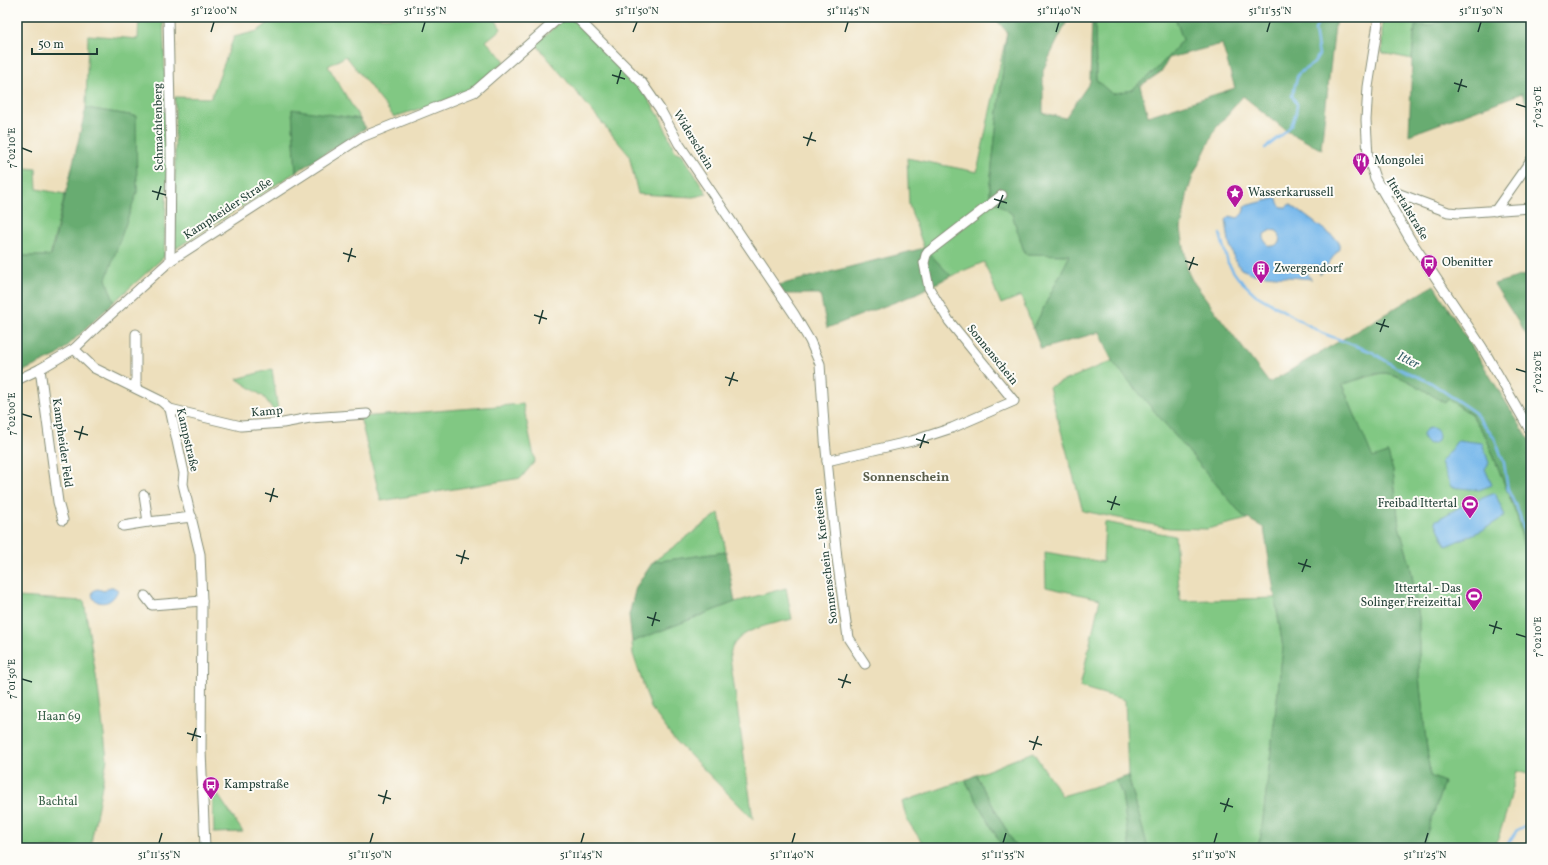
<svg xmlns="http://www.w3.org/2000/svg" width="1548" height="865" font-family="Vollkorn,serif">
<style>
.green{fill:#81c883;stroke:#50825c}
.forest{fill:#68ac71;stroke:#447452;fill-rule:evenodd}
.water{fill:#77b8eb;stroke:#4b7a90;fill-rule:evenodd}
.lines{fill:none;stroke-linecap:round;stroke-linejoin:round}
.stream{stroke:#77b8eb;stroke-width:2.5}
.minor-casing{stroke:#868e78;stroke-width:11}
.minor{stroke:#fff;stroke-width:9}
.ticks{fill:none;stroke:#1f3d34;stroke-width:1.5}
.labels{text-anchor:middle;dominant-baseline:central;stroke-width:4;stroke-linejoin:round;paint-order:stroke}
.street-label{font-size:12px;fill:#1f3d34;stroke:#fdfcf7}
.poi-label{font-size:12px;fill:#1f3d34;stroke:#fdfcf7;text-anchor:start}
.park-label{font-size:12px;fill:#386048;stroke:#fdfcf7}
.water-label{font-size:13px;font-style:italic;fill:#39626b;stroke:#fdfcf7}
.neighbourhood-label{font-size:13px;font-weight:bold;fill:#5b5f4d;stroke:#fdfcf7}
.neatline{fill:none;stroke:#1f3d34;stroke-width:1.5}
.ticks-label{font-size:10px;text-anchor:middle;fill:#1f3d34}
</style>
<rect width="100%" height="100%" fill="#fdfcf7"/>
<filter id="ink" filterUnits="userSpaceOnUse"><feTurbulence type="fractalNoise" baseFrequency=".025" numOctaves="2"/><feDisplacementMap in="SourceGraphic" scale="8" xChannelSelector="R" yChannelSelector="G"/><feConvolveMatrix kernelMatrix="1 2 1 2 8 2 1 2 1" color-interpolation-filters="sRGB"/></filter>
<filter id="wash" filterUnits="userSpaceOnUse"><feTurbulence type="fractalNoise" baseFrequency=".012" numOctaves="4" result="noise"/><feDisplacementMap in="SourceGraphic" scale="16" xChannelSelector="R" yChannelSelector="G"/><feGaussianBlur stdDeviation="0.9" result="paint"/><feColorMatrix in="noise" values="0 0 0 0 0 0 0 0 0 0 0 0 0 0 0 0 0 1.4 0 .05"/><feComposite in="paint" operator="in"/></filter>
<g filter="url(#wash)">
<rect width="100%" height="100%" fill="#eddfbc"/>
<g class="green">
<path d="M 139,17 L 163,17 L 168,156 L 164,257 L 114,302 L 106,279 L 137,192 L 135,116 L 86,108 L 88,35 L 138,39 Z"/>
<path d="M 276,17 L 494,17 L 501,29 L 486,41 L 505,61 L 476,86 L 461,95 L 394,117 L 346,56 L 328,66 L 360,119 L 292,110 L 296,172 L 175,249 L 175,97 L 211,98 L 234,37 L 258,31 Z"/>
<path d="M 565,17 L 575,21 L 643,91 L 661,119 L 675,151 L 682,154 L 707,194 L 693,197 L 638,194 L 629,155 L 536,44 Z"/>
<path d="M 1095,17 L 1175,17 L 1183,40 L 1156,70 L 1130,91 L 1112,94 L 1096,80 Z"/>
<path d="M 1383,17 L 1452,17 L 1428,26 L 1415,26 L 1412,59 L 1382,53 L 1382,24 Z"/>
<path d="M 1007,32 L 990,184 L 990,198 L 1012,214 L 1025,254 L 1070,255 L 1033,329 L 1021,296 L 1001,304 L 984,262 L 951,276 L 924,248 L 909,205 L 907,158 L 977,172 Z"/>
<path d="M 26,168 L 36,169 L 37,189 L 65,194 L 50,256 L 17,256 L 17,169 Z"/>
<path d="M 1112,361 L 1243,516 L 1248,519 L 1207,529 L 1169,528 L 1083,511 L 1049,387 Z"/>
<path d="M 272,369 L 278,410 L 274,411 L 264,397 L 237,379 Z"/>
<path d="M 1382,373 C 1403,374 1428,393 1445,403 L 1448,399 L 1471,414 L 1486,437 L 1517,516 L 1531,580 L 1529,604 L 1531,627 L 1531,775 L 1517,771 L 1508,807 L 1495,848 L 1422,848 L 1444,782 L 1430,776 L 1419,677 L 1419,617 L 1410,564 L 1399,526 L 1393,471 L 1388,453 L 1373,459 L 1342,384 Z"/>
<path d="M 523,404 L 535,461 L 521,478 L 381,501 L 360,417 Z"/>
<path d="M 719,513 L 726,552 L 653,562 Z"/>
<path d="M 1105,522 L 1175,536 L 1180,601 L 1275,598 L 1283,648 L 1261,836 L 1257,848 L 1148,848 L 1128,776 L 1125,700 L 1080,687 L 1100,599 L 1046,587 L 1045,552 L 1103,562 Z"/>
<path d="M 786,588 L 792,619 C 771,625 731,629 730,657 L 753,819 L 675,740 L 651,708 L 633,654 L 632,642 L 735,602 Z"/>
<path d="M 17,597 L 84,601 L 98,688 L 107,759 L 90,848 L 17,848 Z"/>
<path d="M 1033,752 L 1062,796 L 1116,780 L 1122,795 L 1130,848 L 1016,848 L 976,775 Z"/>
<path d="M 965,780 L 1003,848 L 926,848 L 907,820 L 902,802 Z"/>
<path d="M 212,782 L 218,795 L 243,832 L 214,833 Z"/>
</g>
<g class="forest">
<path d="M 994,17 L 1069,17 L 1043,70 L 1043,113 L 1065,118 L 1090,82 L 1092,17 L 1095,17 L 1096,80 L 1112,94 L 1131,90 L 1156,70 L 1183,40 L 1175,17 L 1336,17 L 1321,148 L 1322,150 L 1287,131 L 1243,96 L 1216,128 L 1193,176 L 1188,191 L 1181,229 L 1188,272 L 1192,280 L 1269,383 L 1434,285 L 1531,443 L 1531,580 L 1517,516 L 1486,437 L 1471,414 L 1448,399 L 1445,403 C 1431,395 1400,373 1384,373 C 1372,373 1354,381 1342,385 L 1373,458 L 1388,453 L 1393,471 L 1399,526 L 1410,564 L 1419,617 L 1419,677 L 1430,776 L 1444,782 L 1422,848 L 1257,848 L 1261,836 L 1283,648 L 1264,528 L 1243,516 L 1112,361 L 1100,332 L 1041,349 L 1033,329 L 1070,255 L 1025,254 L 1012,214 L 990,198 L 990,184 L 1007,32 ZM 1222,44 L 1235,88 L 1148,116 L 1140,86 L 1161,72 L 1169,58 Z"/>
<path d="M 1452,17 L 1521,17 L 1527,19 L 1531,17 L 1531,108 L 1529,109 L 1522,93 L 1409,135 L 1412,59 L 1415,26 L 1428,26 Z"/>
<path d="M 86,108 L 136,116 L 137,192 L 106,279 L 114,302 L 58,355 L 17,374 L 17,256 L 51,256 Z"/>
<path d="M 292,109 L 360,119 L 366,128 L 296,172 Z"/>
<path d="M 924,248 L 951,276 L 911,296 L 827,328 L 820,294 L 784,294 L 779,285 Z"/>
<path d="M 1531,273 L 1531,342 L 1494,284 Z"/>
<path d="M 726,552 L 735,602 L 632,642 L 629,615 L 636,587 L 653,562 Z"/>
<path d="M 976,775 L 1016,848 L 1003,848 L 965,780 Z"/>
<path d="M 1128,776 L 1148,848 L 1130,848 L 1122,795 L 1116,780 Z"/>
</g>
<g class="water">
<path d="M 1277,198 C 1278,203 1279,208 1286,207 L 1290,204 L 1339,241 L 1339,249 L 1320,275 L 1320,270 L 1317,266 L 1313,265 L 1307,268 L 1307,275 L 1312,279 L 1253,274 L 1241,269 L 1234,258 L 1229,242 L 1226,220 L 1230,216 L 1238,218 L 1243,213 L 1245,206 ZM 1271,230 L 1277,231 L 1280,235 L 1279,243 L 1274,246 L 1269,246 L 1264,240 L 1264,234 Z"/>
<circle cx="1431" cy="436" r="8"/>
<path d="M 1458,440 L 1482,443 L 1489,463 L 1485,469 L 1492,485 L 1479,490 L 1451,487 L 1441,462 Z"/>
<path d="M 1495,493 L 1505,516 L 1483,530 L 1446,546 L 1435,521 L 1458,508 Z"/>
<path d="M 110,587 L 113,587 L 118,590 C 109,612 86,601 94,590 L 98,589 L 104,591 Z"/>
</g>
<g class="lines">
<g class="stream">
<path d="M 1265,148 C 1282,135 1296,128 1297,104 L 1292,96 L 1298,74 L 1314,63 L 1319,55 L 1315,30 L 1320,17"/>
<path d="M 1220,234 L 1228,263 L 1233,271 L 1238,278 L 1256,295 L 1322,333 L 1372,352 L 1397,368 L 1430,382 L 1474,412 L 1495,439 L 1504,463 L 1508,490 L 1519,513 L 1531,556"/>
<path d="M 1505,848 L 1517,830 L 1531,822"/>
</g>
</g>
</g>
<g filter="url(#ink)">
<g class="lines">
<g class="minor-casing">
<g id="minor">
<path d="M 168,17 L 171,156 L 170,261"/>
<path d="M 576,17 L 642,83 L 660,109 L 679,144 L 794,314 L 810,341 L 820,364 L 825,440 L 837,558 L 848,638 L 865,664"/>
<path d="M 1379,17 L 1368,87 L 1366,120 L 1368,157 L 1375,178 L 1410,239 L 1482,347 L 1531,432"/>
<path d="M 1378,186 L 1448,212 L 1459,213 L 1531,208"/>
<path d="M 1495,211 L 1531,160"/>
<path d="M 74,349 L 94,368 L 161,401 L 170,409 L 184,473 L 183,484 L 200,554 L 202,601 L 201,750 L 205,848"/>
<path d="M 40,369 L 58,502 L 63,520"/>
<path d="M 17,380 L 40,369 L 74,349 L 98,326 L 170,261 L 362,137 L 474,92 L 560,17"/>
<path d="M 136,388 L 136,334"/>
<path d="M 170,409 L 241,426 L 283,423 L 310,418 L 367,414"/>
<path d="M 827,461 L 912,441 L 952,428 L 1014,401 L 949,321 L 929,288 L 924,263 L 926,255 L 928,252 L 1002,195"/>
<path d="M 144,495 L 148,522 L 192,517"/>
<path d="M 123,526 L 148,522"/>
<path d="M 145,596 L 152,605 L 202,601"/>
</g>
</g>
<use href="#minor" class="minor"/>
</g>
</g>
<path class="ticks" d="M 211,32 L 214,22M 422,32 L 425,22M 633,32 L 637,22M 845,32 L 848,22M 1056,32 L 1059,22M 1267,32 L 1270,22M 1478,32 L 1481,22M 612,75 L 625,79M 1454,83 L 1467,87M 617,84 L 621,70M 1458,92 L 1462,79M 1516,104 L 1526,107M 803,137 L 816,141M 807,146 L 812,132M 22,148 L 32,152M 152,191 L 166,195M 994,199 L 1007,203M 157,200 L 161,186M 998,208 L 1003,195M 343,253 L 356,257M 1185,261 L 1198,265M 348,262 L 352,248M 1189,270 L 1194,257M 534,315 L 547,319M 1376,323 L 1389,327M 539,324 L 543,310M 1380,332 L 1385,319M 1516,369 L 1526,372M 725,377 L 738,381M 729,386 L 734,372M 22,414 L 32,417M 74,431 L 88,435M 916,439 L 929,443M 79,440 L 83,426M 920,448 L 925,434M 265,493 L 278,497M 1107,501 L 1120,505M 270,502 L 274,488M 1111,510 L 1116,496M 456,555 L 469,559M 1298,563 L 1311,567M 461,564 L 465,550M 1302,572 L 1307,559M 647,617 L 660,621M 1489,625 L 1502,629M 652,626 L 656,612M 1493,634 L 1497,621M 1516,634 L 1526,637M 22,679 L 32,682M 838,679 L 851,683M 842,688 L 847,674M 187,733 L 201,737M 192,741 L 196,728M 1029,741 L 1042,745M 1033,750 L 1038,736M 378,795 L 391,799M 1220,803 L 1233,807M 383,804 L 387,790M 1224,812 L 1229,798M 159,843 L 162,833M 370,843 L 373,833M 581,843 L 584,833M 792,843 L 795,833M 1003,843 L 1006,833M 1214,843 L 1217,833M 1425,843 L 1428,833"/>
<defs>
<g id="restaurant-pin" transform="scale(0.9)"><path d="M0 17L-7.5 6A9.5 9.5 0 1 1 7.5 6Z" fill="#b5179e" stroke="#fdfcf7"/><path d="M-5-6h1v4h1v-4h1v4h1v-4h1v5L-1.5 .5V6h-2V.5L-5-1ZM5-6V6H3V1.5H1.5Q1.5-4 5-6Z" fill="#fff"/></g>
<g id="sight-pin" transform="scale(0.9)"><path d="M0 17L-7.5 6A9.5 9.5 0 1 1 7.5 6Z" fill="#b5179e" stroke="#fdfcf7"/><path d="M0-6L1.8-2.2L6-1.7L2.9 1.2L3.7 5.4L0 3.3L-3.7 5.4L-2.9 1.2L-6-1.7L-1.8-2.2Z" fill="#fff"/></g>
<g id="bus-pin" transform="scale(0.9)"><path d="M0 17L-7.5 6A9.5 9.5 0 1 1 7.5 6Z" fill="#b5179e" stroke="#fdfcf7"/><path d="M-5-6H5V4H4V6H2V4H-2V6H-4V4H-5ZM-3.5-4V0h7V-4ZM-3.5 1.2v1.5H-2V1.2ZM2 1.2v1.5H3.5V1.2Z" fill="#fff"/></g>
<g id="building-pin" transform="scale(0.9)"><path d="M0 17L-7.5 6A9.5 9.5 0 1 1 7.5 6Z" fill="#b5179e" stroke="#fdfcf7"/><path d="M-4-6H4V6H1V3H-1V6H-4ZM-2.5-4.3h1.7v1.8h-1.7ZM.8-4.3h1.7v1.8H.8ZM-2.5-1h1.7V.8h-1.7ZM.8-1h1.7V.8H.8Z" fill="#fff"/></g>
<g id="stadium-pin" transform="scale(0.9)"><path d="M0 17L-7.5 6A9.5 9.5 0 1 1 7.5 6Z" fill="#b5179e" stroke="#fdfcf7"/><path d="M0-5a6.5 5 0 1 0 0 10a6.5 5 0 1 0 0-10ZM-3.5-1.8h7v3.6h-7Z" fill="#fff"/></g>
</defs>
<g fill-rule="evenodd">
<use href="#restaurant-pin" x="1361" y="161"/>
<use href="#sight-pin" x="1235" y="193"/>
<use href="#bus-pin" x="1429" y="263"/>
<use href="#building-pin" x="1261" y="269"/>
<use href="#stadium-pin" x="1470" y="504"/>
<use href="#stadium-pin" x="1474" y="596"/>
<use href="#bus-pin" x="211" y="785"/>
</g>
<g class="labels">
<g class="street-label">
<text transform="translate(159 127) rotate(-91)">Schmachtenberg</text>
<text transform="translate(693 140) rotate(59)">Widerschein</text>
<text transform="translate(228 209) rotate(-33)">Kampheider Straße</text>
<text transform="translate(1407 209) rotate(59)">Ittertalstraße</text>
<text transform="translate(992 355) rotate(51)">Sonnenschein</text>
<text transform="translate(267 412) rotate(-5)">Kamp</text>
<text transform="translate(187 440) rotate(77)">Kampstraße</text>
<text transform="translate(62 443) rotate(82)">Kampheider Feld</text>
<text transform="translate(826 556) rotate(-97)">Sonnenschein – Kneteisen</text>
</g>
<g class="poi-label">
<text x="1374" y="161">Mongolei</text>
<text x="1248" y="193">Wasserkarussell</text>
<text x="1442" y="263">Obenitter</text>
<text x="1274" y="269">Zwergendorf</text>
<text x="1457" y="504" text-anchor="end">Freibad Ittertal</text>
<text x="1461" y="589" text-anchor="end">Ittertal - Das<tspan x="1461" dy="14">Solinger Freizeittal</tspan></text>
<text x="224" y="785">Kampstraße</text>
</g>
<g class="park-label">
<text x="59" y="717">Haan 69</text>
<text x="58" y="802">Bachtal</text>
</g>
<g class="water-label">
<text transform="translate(1408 361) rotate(26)">Itter</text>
</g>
<g class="neighbourhood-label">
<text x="906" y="478">Sonnenschein</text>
</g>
</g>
<rect width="1548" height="865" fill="none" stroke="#fdfcf7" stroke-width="44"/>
<path d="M32 48v6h65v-6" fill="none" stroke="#1f3d34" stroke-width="2"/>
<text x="38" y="48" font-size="12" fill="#1f3d34" stroke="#fdfcf7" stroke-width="3" paint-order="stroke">50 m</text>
<rect x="22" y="22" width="1504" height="821" class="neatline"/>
<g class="ticks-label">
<text x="214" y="14">51°12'00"N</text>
<text x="425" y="14">51°11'55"N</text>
<text x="637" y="14">51°11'50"N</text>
<text x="848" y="14">51°11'45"N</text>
<text x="1059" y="14">51°11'40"N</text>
<text x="1270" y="14">51°11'35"N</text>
<text x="1481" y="14">51°11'30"N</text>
<text transform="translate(1537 107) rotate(-90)" y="4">7°02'30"E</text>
<text transform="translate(11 148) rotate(-90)" y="4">7°02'10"E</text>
<text transform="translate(1537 372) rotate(-90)" y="4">7°02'20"E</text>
<text transform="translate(11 414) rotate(-90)" y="4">7°02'00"E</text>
<text transform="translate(1537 637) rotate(-90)" y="4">7°02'10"E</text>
<text transform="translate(11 679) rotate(-90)" y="4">7°01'50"E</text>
<text x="159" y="858">51°11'55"N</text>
<text x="370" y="858">51°11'50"N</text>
<text x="581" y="858">51°11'45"N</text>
<text x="792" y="858">51°11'40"N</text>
<text x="1003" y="858">51°11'35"N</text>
<text x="1214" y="858">51°11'30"N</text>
<text x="1425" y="858">51°11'25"N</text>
</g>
</svg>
